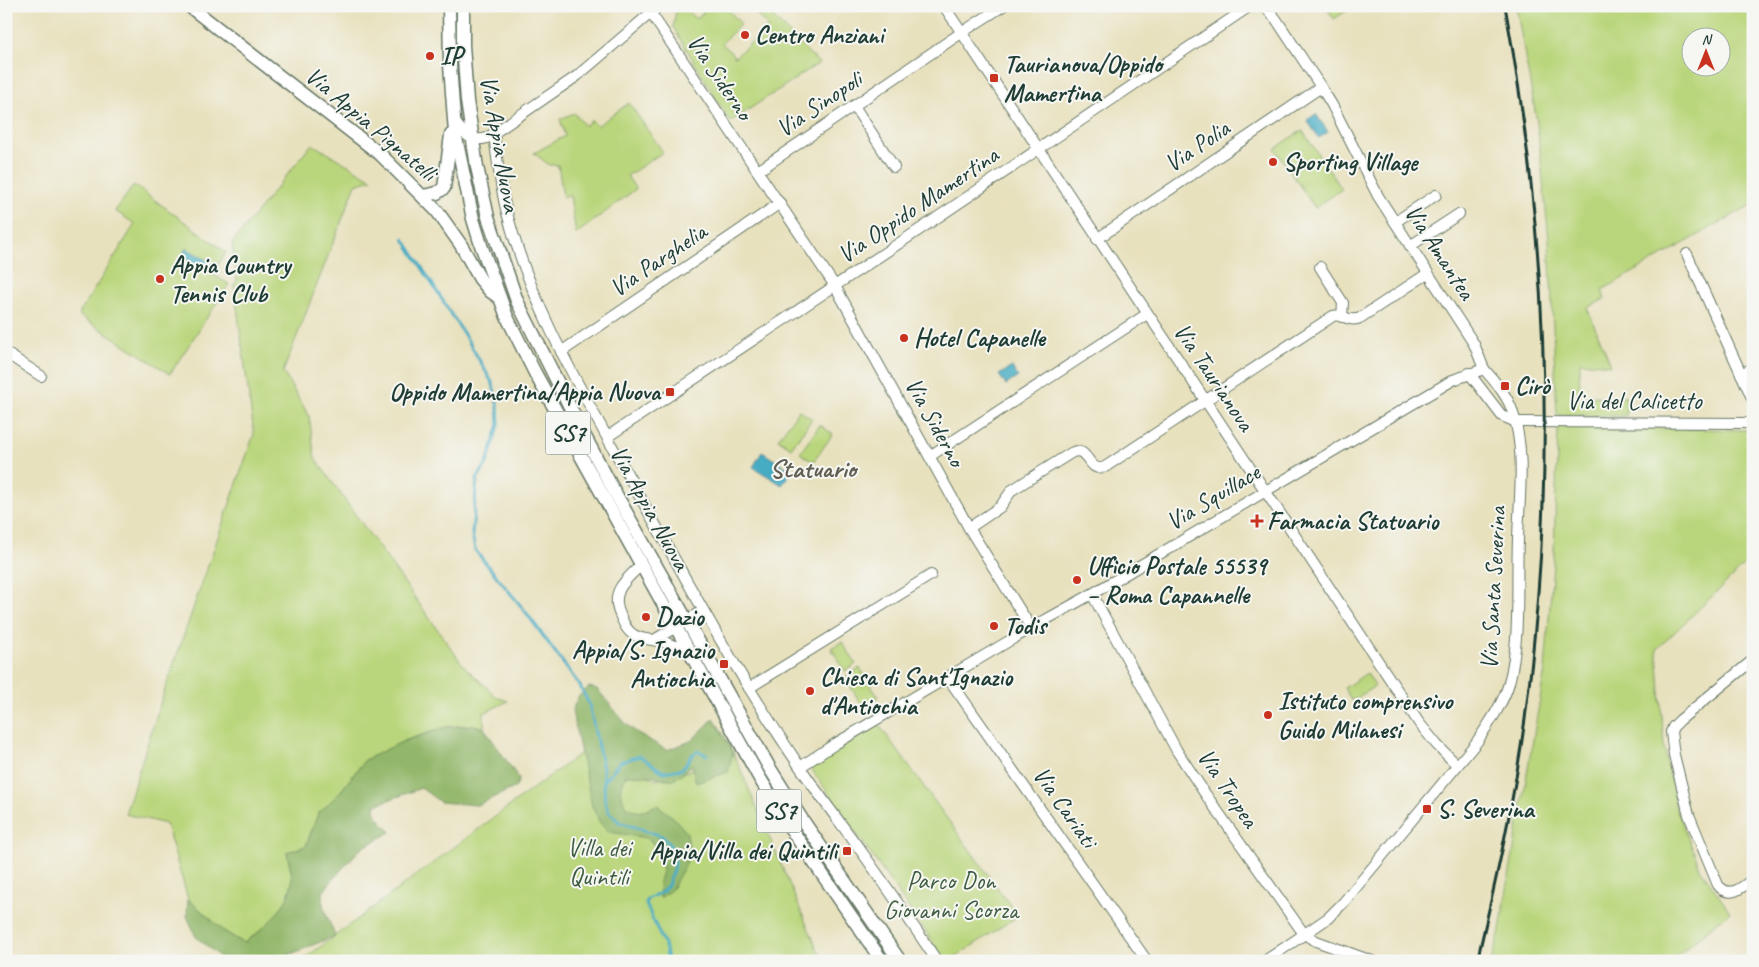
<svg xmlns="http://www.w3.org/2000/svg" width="1759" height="967" font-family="Caveat,sans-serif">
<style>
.green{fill:#bad67b;stroke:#6c8a58;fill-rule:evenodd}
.forest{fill:#93b76b;stroke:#597a50}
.water{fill:#45acc4;stroke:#32747c}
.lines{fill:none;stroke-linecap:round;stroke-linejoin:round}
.stream{stroke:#45acc4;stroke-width:3}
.minor-casing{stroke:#657664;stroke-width:12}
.major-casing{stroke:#657664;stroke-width:15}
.minor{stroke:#fff;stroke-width:10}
.major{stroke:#fff;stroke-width:12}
.rail{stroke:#1f3d34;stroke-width:3}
.poi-dot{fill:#c8321e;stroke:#f6f6f2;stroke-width:2}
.labels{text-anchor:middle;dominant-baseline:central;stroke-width:4;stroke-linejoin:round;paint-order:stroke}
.shield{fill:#f6f6f2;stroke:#60746d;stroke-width:1}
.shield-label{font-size:24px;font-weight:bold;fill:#1f3d34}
.poi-label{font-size:25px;font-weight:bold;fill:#1f3d34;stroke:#f6f6f2;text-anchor:start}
.street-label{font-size:25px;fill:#1f3d34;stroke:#f6f6f2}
.park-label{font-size:25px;fill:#3e5c42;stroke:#f6f6f2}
.neighbourhood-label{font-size:26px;font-weight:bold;fill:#625f54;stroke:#f6f6f2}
</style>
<rect width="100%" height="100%" fill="#f6f6f2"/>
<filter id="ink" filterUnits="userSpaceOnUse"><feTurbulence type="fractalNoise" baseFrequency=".02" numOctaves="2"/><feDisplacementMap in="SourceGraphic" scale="10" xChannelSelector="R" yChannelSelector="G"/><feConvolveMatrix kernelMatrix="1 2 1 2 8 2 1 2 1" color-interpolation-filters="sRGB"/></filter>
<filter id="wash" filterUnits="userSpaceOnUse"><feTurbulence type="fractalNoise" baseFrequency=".0096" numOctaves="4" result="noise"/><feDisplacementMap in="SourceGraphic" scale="20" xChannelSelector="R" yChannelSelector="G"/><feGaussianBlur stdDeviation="1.12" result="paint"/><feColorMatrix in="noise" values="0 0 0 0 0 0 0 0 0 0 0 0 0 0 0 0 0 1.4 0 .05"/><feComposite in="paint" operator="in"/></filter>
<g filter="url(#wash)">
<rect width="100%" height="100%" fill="#e8e1be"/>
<g class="green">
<path d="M 677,6 L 681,6 L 696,19 L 705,11 L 701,6 L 725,6 L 741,24 L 722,43 L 735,57 L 768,27 L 749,6 L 762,6 L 819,63 L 730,122 L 673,27 Z"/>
<path d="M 1325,6 L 1354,6 L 1334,19 Z"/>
<path d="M 1516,6 L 1753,6 L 1753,204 L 1602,290 L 1605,299 L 1587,308 L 1611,365 L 1580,362 L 1579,396 L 1626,397 L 1626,416 L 1557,415 L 1549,240 L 1537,122 ZM 1692,38 L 1722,38 L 1722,68 L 1692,68 Z"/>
<path d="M 629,103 L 663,152 L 627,176 L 636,189 L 576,234 L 570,196 L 563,197 L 558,165 L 549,165 L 534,153 L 565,136 L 560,119 L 574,113 L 585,126 L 592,120 L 597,126 Z"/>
<path d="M 1302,130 L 1342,189 L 1315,208 L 1275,149 Z"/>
<path d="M 312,144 L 372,179 L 356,184 L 283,372 L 309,416 L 315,458 L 463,665 L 498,698 L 508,701 L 484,713 L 484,728 L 474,725 L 446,727 L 404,741 L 365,760 L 340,792 L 318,814 L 306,846 L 287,852 C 288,860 292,870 292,879 C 291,907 264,928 244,943 L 225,932 L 188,899 L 166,824 L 125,814 L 163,695 L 254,434 L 234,285 L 237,281 L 232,243 Z"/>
<path d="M 134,185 L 226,252 L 212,274 L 229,284 L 170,374 L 80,316 L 80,312 L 135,224 L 115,211 Z"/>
<path d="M 799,410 L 812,419 L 791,448 L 778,439 Z"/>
<path d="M 820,425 L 833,434 L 813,462 L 800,453 Z"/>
<path d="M 1558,426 L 1745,430 L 1753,432 L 1753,557 L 1657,649 L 1664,746 L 1676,807 L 1700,868 L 1730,912 L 1670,961 L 1491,961 L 1499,935 L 1545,670 L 1554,551 Z"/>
<path d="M 842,642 L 856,664 L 845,671 L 831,648 Z"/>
<path d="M 860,668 L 878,697 L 862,706 L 845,677 Z"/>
<path d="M 1367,673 L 1375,686 L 1352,701 L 1344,688 Z"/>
<path d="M 879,725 L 1018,916 L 949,961 L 946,961 L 809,766 Z"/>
<path d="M 605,735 L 639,770 L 655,780 L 671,778 L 733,752 L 818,951 L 828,961 L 301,961 Z"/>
</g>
<g class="forest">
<path d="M 589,687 L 597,689 L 626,724 L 640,735 L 667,750 L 691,741 L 714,718 L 733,752 L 728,772 L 696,783 L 692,765 L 674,780 L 653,776 L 626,775 L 620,790 L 625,806 L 639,812 L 657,805 L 673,817 L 687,833 L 690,856 L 672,889 L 660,898 L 659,881 L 663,868 L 657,848 L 647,838 L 609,832 L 600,823 L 592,806 L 572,711 L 578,697 Z"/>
<path d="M 474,725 L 484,728 L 519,779 L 516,787 L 477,805 L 440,802 L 421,788 L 375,805 L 376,815 L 391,832 L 360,849 L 333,879 L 323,892 L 323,906 L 335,936 L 274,961 L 225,961 L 196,937 L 187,916 L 188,899 L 225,932 L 244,943 C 264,929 291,905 292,879 C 292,870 288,860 287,852 L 306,846 L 318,814 L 340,792 L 365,760 L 404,741 L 446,727 Z"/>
</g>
<g class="water">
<path d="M 1316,114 L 1328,132 L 1319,138 L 1307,120 Z"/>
<path d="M 186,248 L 210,262 L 204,271 L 181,257 Z"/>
<path d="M 1012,367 L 1018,377 L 1006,385 L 999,375 Z"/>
<path d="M 762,452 L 792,471 L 782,485 L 753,467 Z"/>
</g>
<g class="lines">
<g class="stream">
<path d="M 404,239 L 470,344 L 493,384 L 498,407 L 499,424 L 487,463 L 477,479 L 472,534 L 475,550 L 525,611 L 580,686 L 589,704 L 603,769 L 605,801 L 609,812 L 619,822 L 662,836 L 673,849 L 675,863 L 668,885 L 662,892 L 647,899 L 646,904 L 666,949 L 668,961"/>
<path d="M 604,781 L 620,762 L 640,756 L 663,772 L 682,769 L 693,754 L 698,751 L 707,755"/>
</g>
</g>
</g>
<g filter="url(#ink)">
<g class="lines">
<g class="minor-casing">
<g id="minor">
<path d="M 646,6 L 835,286 L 969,528 L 1031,628"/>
<path d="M 944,6 L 1419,723 L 1437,745 L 1457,765"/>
<path d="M 1264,6 L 1276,19 L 1321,87 L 1332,105 L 1378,196 L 1474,344 L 1484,369"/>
<path d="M 854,106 L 894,167"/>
<path d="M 454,120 C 462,133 471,143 487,138 L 577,76 L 659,6"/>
<path d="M 494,134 C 497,159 500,184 506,209 C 531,308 584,395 633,484 C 686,580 738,676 800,767 C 820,797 843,826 864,855 C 889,890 913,925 937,961"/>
<path d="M 758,171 L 961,33 L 1003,6"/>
<path d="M 1395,222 L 1436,195"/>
<path d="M 1097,239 L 1321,87"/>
<path d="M 1410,246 L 1459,214"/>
<path d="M 1687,254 L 1753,400"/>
<path d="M 1320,267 L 1343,303 L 1342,317"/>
<path d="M 561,352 L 780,203"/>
<path d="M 6,353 L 41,376"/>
<path d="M 1469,373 L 1502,416 L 1516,422 L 1753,423"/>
<path d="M 1741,374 L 1753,368"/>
<path d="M 607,437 L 910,236 L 1250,6"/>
<path d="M 930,456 L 1147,314"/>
<path d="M 969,528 L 1000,507 L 1012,490 L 1071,453 C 1089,444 1087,474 1105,467 L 1333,316 C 1342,313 1349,323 1360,318 L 1427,274"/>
<path d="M 641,565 C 624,581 609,593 621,617 C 624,624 627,631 634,635 C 643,640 655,640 664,642 C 673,645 681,649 689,652"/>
<path d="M 1092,594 L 1177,751 L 1206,795 L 1304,934 L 1316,941 L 1372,961"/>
<path d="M 654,640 L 703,611"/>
<path d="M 1753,660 L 1680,720 L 1673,727 L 1671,732 L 1674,755 L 1689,815 L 1718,885 C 1729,899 1742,888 1753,879"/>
<path d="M 948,678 L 1147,961"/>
<path d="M 749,688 L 931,575"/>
<path d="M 800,767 L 835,744 L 1031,628 L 1092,594 L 1453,380 L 1484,369 C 1496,383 1508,396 1513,413 C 1526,453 1519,498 1518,539 C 1516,587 1521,636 1509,683 C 1503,704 1488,725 1476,743 L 1343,903 L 1328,918 L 1265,961"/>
</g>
</g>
<g class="major-casing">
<g id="major">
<path d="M 189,6 L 380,154 L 437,211 L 461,245 L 480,279 L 490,291 L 500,298"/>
<path d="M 449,6 L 450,65 L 455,133 L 473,219 L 481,245 L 507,317 L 535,373 L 759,777 L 789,826 L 882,961"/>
<path d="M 463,6 L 463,45 L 467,101 L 477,167 L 488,217 L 517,301 L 582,431 L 613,489 L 769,767 L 801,818 L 900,961"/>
<path d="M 423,196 L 437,193 L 444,188 L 451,135"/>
</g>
</g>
<use href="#minor" class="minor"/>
<use href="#major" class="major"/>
<path class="rail" d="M 1477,961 C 1496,881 1514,801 1525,719 C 1557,479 1549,244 1505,6"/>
</g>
</g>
<g class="poi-dot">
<circle cx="745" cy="35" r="5"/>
<circle cx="430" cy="56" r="5"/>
<rect x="989" y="73" width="10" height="10" rx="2.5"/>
<circle cx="1273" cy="162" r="5"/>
<circle cx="160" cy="279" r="5"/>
<circle cx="904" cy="338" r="5"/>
<rect x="1500" y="381" width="10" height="10" rx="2.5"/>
<rect x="665" y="387" width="10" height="10" rx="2.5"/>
<path d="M1254.5 513.5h5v5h5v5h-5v5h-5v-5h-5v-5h5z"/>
<circle cx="1077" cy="580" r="5"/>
<circle cx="646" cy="617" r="5"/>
<circle cx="994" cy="626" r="5"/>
<rect x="719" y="659" width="10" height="10" rx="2.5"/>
<circle cx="810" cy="691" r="5"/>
<circle cx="1268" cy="715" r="5"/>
<rect x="1422" y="804" width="10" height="10" rx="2.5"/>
<rect x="842" y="846" width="10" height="10" rx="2.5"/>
</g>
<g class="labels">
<g class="shield">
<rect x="545.5" y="411.5" width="45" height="43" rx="4"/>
<rect x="756.5" y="789.5" width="45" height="43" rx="4"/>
</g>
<g class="shield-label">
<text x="568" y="433">SS7</text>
<text x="779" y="811">SS7</text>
</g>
<g class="poi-label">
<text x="755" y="35">Centro Anziani</text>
<text x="440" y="56">IP</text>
<text x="1004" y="64">Taurianova/Oppido<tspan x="1004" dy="29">Mamertina</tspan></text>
<text x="1283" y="162">Sporting Village</text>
<text x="170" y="265">Appia Country<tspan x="170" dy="29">Tennis Club</tspan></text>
<text x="914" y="338">Hotel Capanelle</text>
<text x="1515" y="386">Cirò</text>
<text x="660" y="392" text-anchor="end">Oppido Mamertina/Appia Nuova</text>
<text x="1267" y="521">Farmacia Statuario</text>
<text x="1087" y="566">Ufficio Postale 55539<tspan x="1087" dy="29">– Roma Capannelle</tspan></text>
<text x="656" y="617">Dazio</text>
<text x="1004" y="626">Todis</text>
<text x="714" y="650" text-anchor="end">Appia/S. Ignazio<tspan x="714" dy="29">Antiochia</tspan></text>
<text x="820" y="677">Chiesa di Sant'Ignazio<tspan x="820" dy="29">d'Antiochia</tspan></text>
<text x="1278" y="701">Istituto comprensivo<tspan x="1278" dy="29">Guido Milanesi</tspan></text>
<text x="1437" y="809">S. Severina</text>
<text x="837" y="851" text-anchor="end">Appia/Villa dei Quintili</text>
</g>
<g class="street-label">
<text transform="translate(720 77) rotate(56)">Via Siderno</text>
<text transform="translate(819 104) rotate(-34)">Via Sinopoli</text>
<text transform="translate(371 124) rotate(40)">Via Appia Pignatelli</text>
<text transform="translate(500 144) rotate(80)">Via Appia Nuova</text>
<text transform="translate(1197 146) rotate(-34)">Via Polia</text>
<text transform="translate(918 205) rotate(-34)">Via Oppido Mamertina</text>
<text transform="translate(1440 252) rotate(57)">Via Amantea</text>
<text transform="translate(658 260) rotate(-34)">Via Parghelia</text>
<text transform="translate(1214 377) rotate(56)">Via Taurianova</text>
<text x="1634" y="401">Via del Calicetto</text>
<text transform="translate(935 422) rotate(61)">Via Siderno</text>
<text transform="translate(1213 497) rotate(-31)">Via Squillace</text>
<text transform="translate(650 508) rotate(61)">Via Appia Nuova</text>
<text transform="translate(1493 588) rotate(-87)">Via Santa Severina</text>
<text transform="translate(1228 788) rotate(56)">Via Tropea</text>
<text transform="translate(1065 807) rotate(55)">Via Cariati</text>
</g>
<g class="park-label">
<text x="599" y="848">Villa dei<tspan x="599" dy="29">Quintili</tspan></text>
<text x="951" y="881">Parco Don<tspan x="951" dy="29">Giovanni Scorza</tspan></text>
</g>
<g class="neighbourhood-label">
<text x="813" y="468">Statuario</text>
</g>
</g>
<rect width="1759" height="967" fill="none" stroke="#f6f6f2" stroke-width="25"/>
<g transform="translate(1706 52)"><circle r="24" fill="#f6f6f2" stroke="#a0aca6"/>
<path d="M0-4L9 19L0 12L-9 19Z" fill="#c8321e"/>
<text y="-8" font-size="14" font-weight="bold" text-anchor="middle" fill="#1f3d34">N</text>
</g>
</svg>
